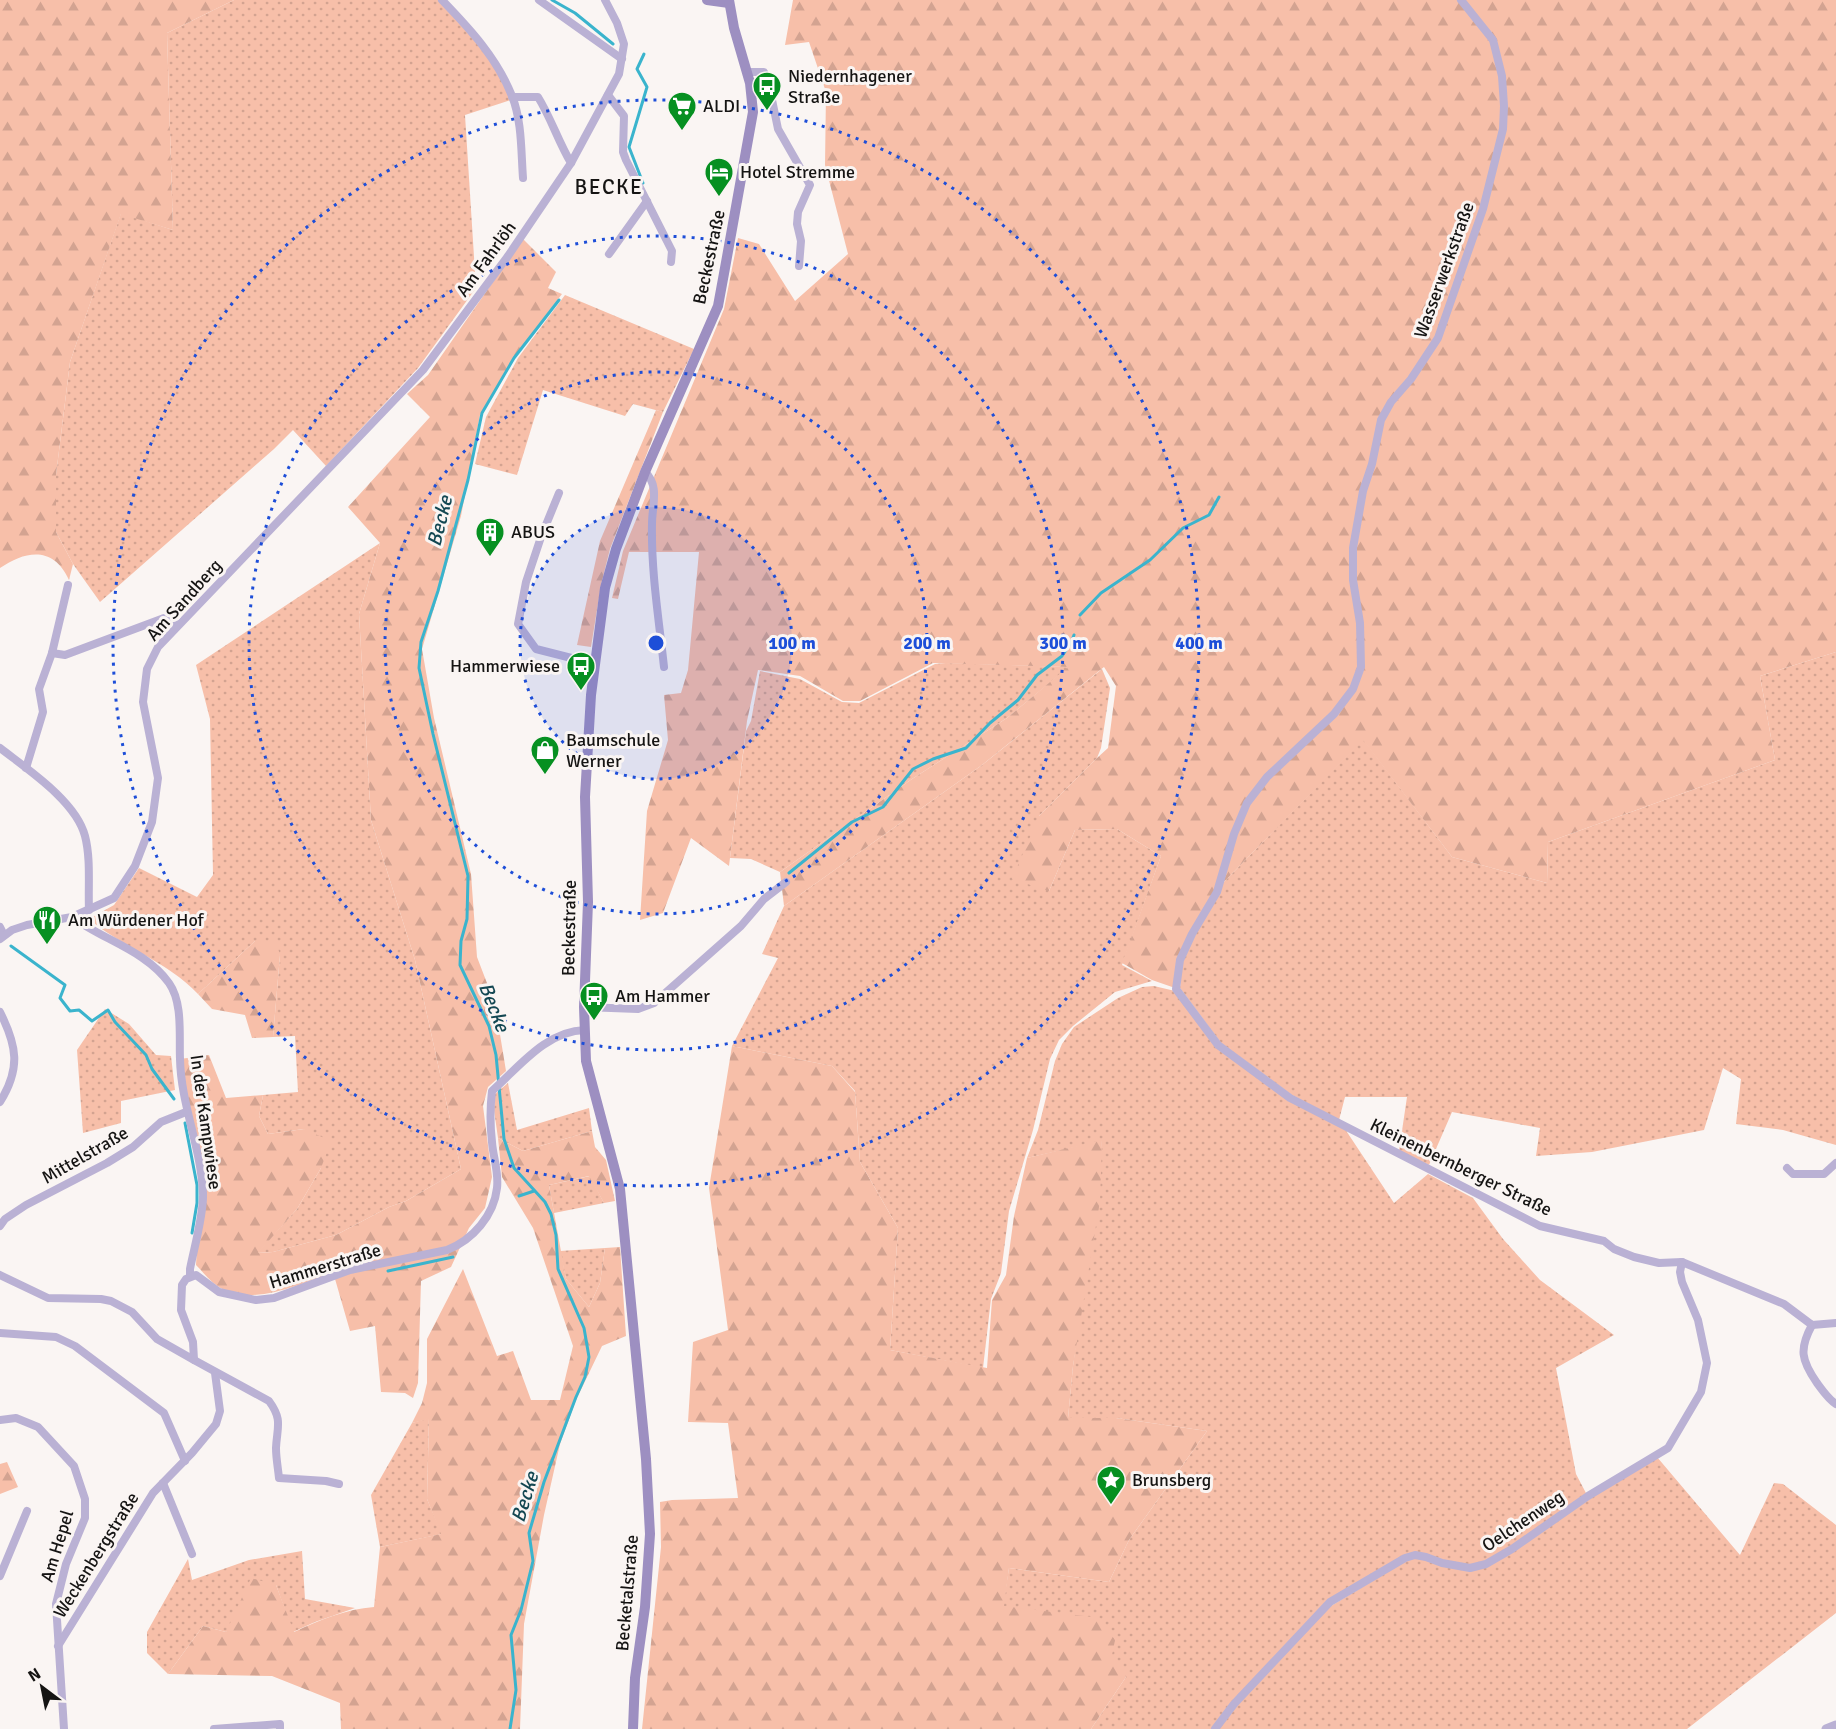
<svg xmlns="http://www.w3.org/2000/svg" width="1836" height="1729" font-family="Signika,sans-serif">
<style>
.grass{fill:url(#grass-dots)}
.forest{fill:url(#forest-firs)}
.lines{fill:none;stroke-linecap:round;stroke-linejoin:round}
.stream{stroke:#3ab4cd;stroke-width:3}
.minor{stroke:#bab1d4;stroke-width:8}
.tertiary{stroke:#bab1d4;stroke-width:9}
.secondary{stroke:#9d8fc1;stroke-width:10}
.ring{fill:none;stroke:#1d4ed8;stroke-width:3;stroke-dasharray:3 6}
.labels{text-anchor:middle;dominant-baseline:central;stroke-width:6;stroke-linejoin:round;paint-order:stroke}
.poi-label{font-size:18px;fill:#151413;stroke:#faf5f3;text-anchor:start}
.street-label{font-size:18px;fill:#151413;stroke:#faf5f3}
.water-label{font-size:20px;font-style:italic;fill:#134752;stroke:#faf5f3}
.quarter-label{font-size:21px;letter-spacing:1.5px;fill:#151413;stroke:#faf5f3}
.centre{fill:#1d4ed8;stroke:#faf5f3;stroke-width:3}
.ring-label{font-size:18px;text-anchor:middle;font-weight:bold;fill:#1d4ed8;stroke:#faf5f3;stroke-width:6;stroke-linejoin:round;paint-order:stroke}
</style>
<defs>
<pattern id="grass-dots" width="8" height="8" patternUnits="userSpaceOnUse" patternTransform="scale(1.5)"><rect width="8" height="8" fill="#f7bfa9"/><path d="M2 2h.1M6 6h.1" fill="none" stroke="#d3a391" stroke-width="1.8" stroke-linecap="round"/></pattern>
<pattern id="forest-firs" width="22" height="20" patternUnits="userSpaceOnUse" patternTransform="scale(1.5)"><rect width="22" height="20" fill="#f7bfa9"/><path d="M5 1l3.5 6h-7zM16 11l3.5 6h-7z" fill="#d3a391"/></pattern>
</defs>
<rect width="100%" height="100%" fill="#faf5f3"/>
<g class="grass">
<path d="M 234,0 L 440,0 L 491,59 L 511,100 L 465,115 L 476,288 L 418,368 L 326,466 L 293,430 L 274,449 L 100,602 L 73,564 L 56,532 L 56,475 L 70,362 L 121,213 L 173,230 L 167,33 Z"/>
<path d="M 565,295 L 694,349 L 663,412 L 633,404 L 625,416 L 543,390 L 517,475 L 475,464 L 486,417 L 518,358 Z"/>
<path d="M 380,543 L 359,614 L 371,820 L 415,960 L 461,1169 L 406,1201 L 389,1207 L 336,1235 L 273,1252 L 257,1253 L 297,1209 L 321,1168 L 304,1129 L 268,1134 L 259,1116 L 263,1095 L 298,1092 L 295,1036 L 273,1037 L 280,955 L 255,941 L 198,994 C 167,961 123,948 89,919 L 114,905 L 139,868 L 197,897 L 213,875 L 210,719 L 196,665 Z"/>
<path d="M 1836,652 L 1836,1145 L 1783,1130 L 1736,1124 L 1741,1079 L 1723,1068 L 1704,1130 L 1592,1152 L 1536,1156 L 1540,1128 L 1452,1112 L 1429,1165 L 1399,1151 L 1407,1097 L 1345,1097 L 1339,1120 L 1292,1095 L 1221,1043 L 1180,988 L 1182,961 L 1221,885 L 1363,739 L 1452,857 L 1547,883 L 1548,842 L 1775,760 L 1760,676 Z"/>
<path d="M 946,663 L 1069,667 L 1007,718 L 912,779 L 780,872 L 751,859 L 730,858 L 746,731 L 751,721 L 760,671 L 800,679 L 842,702 L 859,703 L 935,664 Z"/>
<path d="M 1102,669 L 1110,688 L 1101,748 L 1097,758 L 1039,816 L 1049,891 L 1075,830 L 1117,829 L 1161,856 L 1122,965 L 1152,981 L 1115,992 L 1073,1026 L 1059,1040 L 1050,1059 L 1033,1130 L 1009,1211 L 1001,1273 L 991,1299 L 983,1368 L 890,1350 L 898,1228 L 860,1162 L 855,1091 L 832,1066 L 732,1046 L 778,958 L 762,954 L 784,906 L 982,765 Z"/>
<path d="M 1154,986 L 1175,991 L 1216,1047 L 1289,1099 L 1343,1126 L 1394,1203 L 1428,1174 L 1473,1198 L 1503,1239 L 1540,1280 L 1614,1335 L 1556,1368 L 1576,1474 L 1587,1495 L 1486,1563 L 1470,1567 L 1415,1554 L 1329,1601 L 1214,1729 L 1091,1729 L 1126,1677 L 1003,1606 L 1009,1568 L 1109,1582 L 1129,1540 L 1207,1431 L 1116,1418 L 1068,1418 L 1073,1366 L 1102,1141 L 1027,1158 L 1038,1130 L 1055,1061 L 1062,1044 L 1074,1027 L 1118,998 L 1142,987 Z"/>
<path d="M 105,1009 L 129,1024 L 156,1055 L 171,1056 L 175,1090 L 121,1101 L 121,1123 L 83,1133 L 77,1050 Z"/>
<path d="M 508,1083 L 517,1130 L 589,1108 L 592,1131 L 523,1151 L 498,1138 L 494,1110 L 495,1094 Z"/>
<path d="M 590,1176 L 604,1203 L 554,1213 L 549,1185 Z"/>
<path d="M 605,1248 L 600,1283 L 589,1307 L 566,1279 L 560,1251 Z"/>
<path d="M 429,1418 L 427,1499 L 442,1534 L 380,1547 L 371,1495 L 412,1423 Z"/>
<path d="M 1657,1457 L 1740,1555 L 1774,1483 L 1783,1484 L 1836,1525 L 1836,1613 L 1687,1729 L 1217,1729 L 1235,1706 L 1321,1612 L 1414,1556 L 1441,1564 L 1486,1565 L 1571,1508 Z"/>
<path d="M 302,1551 L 305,1599 L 355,1608 L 315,1622 L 293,1632 L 276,1585 L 226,1632 L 203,1626 L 168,1674 L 147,1653 L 147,1632 L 188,1559 L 192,1580 L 249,1560 Z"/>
</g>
<g class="forest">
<path d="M 0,0 L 234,0 L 167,33 L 173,230 L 121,214 L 70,362 L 56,475 L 56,532 L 73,564 L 69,580 C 54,546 26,550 0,568 Z"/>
<path d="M 793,0 L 1836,0 L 1836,652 L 1760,676 L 1775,760 L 1548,842 L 1547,883 L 1452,857 L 1363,740 L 1215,891 L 1192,931 L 1175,988 L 1152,980 L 1122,963 L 1161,856 L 1117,829 L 1075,830 L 1049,891 L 1012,879 L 1039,816 L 1097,758 L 1108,748 L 1116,686 L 1104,667 L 982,765 L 784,906 L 780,872 L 912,779 L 1007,718 L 1068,667 L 933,663 L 860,701 L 843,701 L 800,676 L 758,670 L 747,721 L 729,866 L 691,838 L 663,913 L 640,920 L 647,811 L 668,740 L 664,695 L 681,693 L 688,670 L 699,552 L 629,552 L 618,599 L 612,598 L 623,551 L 724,309 L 738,238 L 759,244 L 795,301 L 848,254 L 825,165 L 826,92 L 809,42 L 785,45 Z"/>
<path d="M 523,239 L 556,272 L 548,288 L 562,294 L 514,357 L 480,415 L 461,516 L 422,649 L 434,718 L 471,874 L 477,957 L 495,1004 L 506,1071 L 488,1087 L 483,1106 L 492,1177 L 485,1208 L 469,1228 L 451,1267 L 421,1281 L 418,1383 L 413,1398 L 405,1393 L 381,1392 L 375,1326 L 350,1331 L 333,1272 C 301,1284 248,1309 216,1285 C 208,1279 203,1272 196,1265 L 198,1227 L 203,1195 L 180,1059 L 209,1055 L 226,1098 L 263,1095 L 259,1116 L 268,1134 L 304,1129 L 331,1141 L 321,1168 L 297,1209 L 258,1253 L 273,1252 L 336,1235 L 389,1207 L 406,1201 L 461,1169 L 415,960 L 371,820 L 359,614 L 380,543 L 348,507 L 430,417 L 407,394 L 428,375 Z"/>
<path d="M 656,410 L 663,412 L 610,549 L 601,585 L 591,647 L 577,645 L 600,541 Z"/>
<path d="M 255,941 L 276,941 L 280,955 L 273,1037 L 252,1038 L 245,1015 L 212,1009 L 198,994 Z"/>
<path d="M 732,1046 L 832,1066 L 855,1092 L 860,1162 L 898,1228 L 890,1350 L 987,1368 L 992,1300 L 1006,1275 L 1014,1216 L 1027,1158 L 1102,1140 L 1100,1201 L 1073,1366 L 1068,1418 L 1116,1418 L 1207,1431 L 1129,1540 L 1109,1582 L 1009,1568 L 1004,1606 L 1100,1618 L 1115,1640 L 1112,1655 L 1126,1677 L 1091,1729 L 642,1729 L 661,1547 L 660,1502 L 672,1500 L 738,1498 L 728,1423 L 688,1422 L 693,1342 L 728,1330 L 709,1188 Z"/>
<path d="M 592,1131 L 595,1147 L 606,1160 L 615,1201 L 604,1203 L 589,1176 L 549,1185 L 566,1279 L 589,1307 L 600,1283 L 605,1248 L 620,1247 L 626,1336 L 602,1346 L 576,1400 L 560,1444 L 544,1515 L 524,1624 L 520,1729 L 341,1729 L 340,1703 L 272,1676 L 168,1674 L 203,1626 L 226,1632 L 251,1578 L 276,1585 L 294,1632 C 320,1620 346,1609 374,1607 L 380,1547 L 441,1534 L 427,1499 L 429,1419 L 412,1423 L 422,1403 L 427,1383 L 427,1339 L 463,1269 L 497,1356 L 513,1351 L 531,1400 L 560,1400 L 573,1346 L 533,1228 L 502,1177 L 498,1138 L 523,1151 Z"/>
<path d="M 7,1462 L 18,1487 L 0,1494 L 0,1464 Z"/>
</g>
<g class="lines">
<g class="stream">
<path d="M 552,0 L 575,13 L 613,44"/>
<path d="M 643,183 L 629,147 L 647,87 L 637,69 L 644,54"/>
<path d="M 1080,615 L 1101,593 L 1150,560 L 1183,528 L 1209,515 L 1219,497"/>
<path d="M 789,873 L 852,822 L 883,807 L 913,769 L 933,759 L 966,748 L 990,723 L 1018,700 L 1037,675 L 1062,656 L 1071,643 L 1074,635"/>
<path d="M 11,946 L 65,985 L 60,998 L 70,1011 L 79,1010 L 92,1021 L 108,1010 L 115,1022 L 146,1055 L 152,1069 L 174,1099"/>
<path d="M 185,1123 L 197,1185 L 197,1203 L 192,1233"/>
<path d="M 519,1196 L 534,1191"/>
<path d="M 388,1271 L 453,1257"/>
<path d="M 510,1729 L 516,1690 L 511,1635 L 521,1610 L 533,1561 L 529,1533 L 544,1482 L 576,1397 L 585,1377 L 589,1357 L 584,1328 L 558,1269 L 556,1235 L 551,1214 L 545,1202 L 514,1168 L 504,1139 L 496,1055 L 489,1026 L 460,965 L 461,941 L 467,919 L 468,876 L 433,734 L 419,668 L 421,642 L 438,591 L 468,480 L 482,413 L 514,358 L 559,300"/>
</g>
<g class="minor">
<path d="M 442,0 C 470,29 497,58 512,96 C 522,121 521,151 523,178"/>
<path d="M 539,0 L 622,59"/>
<path d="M 1461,0 L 1493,40 L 1502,76 L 1504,106 L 1503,129 L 1483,209 L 1438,338 L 1411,379 L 1391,402 L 1381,420 L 1372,464 L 1363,491 L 1353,548 L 1353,580 L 1360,623 L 1361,667 L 1353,689 L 1334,714 L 1267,777 L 1247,803 L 1234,834 L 1217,892 L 1192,934 L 1180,960 L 1176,989 L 1218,1045 L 1290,1098 L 1540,1226 L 1604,1241 L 1614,1249 L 1634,1257 L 1659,1263 L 1682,1262 L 1784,1304 L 1812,1325 L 1836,1323"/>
<path d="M 747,72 L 764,72 L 770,90 L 778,129 L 810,185 L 798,212 L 797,224 L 801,241 L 799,266"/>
<path d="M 608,95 L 624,116 L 623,152 L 626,160 L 672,251 L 671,262"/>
<path d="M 512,97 L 538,97 C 551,118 558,141 571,163"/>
<path d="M 609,254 L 647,201"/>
<path d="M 645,472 C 660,486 652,505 652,524 C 651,572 659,620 664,667"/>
<path d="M 559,493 L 541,537 L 526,582 L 518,624 L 536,649 L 595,664"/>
<path d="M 52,653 L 65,655 L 164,618 L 178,625"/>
<path d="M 0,748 C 27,769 76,801 85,836 C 91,859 88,886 89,910"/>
<path d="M 26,768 L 43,712 L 39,689 L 52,653 L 68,585"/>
<path d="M 72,917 C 103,940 145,950 169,983 C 183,1003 179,1035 180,1059 C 181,1105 201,1147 203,1193 C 204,1214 194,1248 190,1269 L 190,1276"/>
<path d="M 0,927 L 4,935"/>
<path d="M 0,939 L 12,930 L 27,925 L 72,917 L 114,898 L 135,866 L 152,822 L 158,778 L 143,702 L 147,669 L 158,647 L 423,370 L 508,256 L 571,163 L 619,74 L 624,44 L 617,23 L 605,0"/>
<path d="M 584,1007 L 638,1009 L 654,1003 L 741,926 L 764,899 L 786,882"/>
<path d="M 0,1012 C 17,1046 21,1068 0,1102"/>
<path d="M 1787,1168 L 1793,1174 L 1824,1174 L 1836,1163"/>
<path d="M 0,1226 L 5,1219 L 26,1205 L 107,1163 L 133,1147 L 161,1122 L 186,1112"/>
<path d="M 0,1275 L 48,1298 L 101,1299 L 111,1301 L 132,1312 L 157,1339 L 194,1360 L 193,1342 L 181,1310 L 182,1285 L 186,1279 L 196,1275 L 219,1292 L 256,1300 L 274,1298 L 350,1270 L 447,1250 C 473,1240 494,1215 497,1188 C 499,1172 493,1157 492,1142 C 490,1125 490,1108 492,1091 C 519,1067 546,1031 585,1030"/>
<path d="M 1812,1325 C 1799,1349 1801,1360 1817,1383 C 1823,1391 1828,1399 1836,1404"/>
<path d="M 0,1333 L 56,1337 L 75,1346 L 164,1413 L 185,1461"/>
<path d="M 194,1360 L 269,1401 C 283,1420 277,1427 276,1448 C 276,1458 278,1468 279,1478 L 326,1481 L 339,1484"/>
<path d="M 0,1420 L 16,1418 L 38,1427 L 74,1466 L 85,1499 L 85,1518 L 66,1564 L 56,1604 L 64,1729"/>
<path d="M 163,1483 L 192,1554"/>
<path d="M 0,1576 L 27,1511"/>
<path d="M 58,1646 L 153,1493 L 192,1453 L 216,1424 L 220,1411 L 215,1373"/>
<path d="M 214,1729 L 280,1724 L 280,1729"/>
<path d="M 1215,1729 L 1234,1704 L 1330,1602 L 1405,1558 L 1415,1555 L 1426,1557 L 1442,1563 L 1470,1568 L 1486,1564 L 1512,1549 L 1588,1496 L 1668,1448 L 1701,1392 L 1707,1363 L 1698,1320 L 1682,1282 L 1680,1272 L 1682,1262"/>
</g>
<path class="tertiary" d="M 1826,1729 L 1836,1725"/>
<g class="secondary">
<path d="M 707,0 L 729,3"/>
<path d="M 633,1729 L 635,1678 L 645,1607 L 650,1534 L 646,1459 L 620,1189 L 586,1061 L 584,1007 L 588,902 L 585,797 L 591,695 L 605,588 L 616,549 L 645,472 L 718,306 L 725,268 L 753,112 L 750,83 L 734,28 L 729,0"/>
</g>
</g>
<circle cx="656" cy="643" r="136" fill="#1d4ed8" fill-opacity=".12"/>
<g class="ring">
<circle cx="656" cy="643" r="136"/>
<circle cx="656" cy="643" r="271"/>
<circle cx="656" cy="643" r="407"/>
<circle cx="656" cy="643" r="543"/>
</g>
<defs>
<g id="bus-pin" transform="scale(1.5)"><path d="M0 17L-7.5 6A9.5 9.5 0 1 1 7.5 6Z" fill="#069021" stroke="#faf5f3"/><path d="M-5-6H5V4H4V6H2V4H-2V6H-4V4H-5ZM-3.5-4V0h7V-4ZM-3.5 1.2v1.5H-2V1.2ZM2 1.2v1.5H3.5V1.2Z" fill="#fff"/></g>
<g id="supermarket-pin" transform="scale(1.5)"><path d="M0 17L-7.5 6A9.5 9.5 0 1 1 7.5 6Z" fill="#069021" stroke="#faf5f3"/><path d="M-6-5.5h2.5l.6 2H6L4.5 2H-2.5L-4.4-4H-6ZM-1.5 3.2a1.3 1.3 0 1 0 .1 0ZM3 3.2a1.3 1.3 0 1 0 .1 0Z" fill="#fff"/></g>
<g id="hotel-pin" transform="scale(1.5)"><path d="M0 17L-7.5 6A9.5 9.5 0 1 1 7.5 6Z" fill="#069021" stroke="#faf5f3"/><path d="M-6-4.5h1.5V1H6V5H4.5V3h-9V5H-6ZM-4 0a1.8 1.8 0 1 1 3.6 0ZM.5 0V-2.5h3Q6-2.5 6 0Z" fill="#fff"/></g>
<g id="building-pin" transform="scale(1.5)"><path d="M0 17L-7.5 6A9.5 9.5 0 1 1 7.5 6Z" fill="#069021" stroke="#faf5f3"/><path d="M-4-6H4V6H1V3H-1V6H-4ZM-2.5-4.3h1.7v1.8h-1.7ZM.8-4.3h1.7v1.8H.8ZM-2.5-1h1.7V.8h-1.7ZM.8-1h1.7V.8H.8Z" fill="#fff"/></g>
<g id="shop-pin" transform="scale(1.5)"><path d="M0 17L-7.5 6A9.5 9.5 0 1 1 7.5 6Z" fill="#069021" stroke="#faf5f3"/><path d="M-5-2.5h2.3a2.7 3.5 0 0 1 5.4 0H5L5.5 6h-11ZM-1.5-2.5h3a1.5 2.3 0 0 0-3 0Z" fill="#fff"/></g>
<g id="restaurant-pin" transform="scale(1.5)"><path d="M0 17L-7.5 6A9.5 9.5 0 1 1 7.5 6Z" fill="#069021" stroke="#faf5f3"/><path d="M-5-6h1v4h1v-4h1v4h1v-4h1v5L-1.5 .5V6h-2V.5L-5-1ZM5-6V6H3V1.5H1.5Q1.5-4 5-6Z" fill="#fff"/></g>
<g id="sight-pin" transform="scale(1.5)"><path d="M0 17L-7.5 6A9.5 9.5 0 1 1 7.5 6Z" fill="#069021" stroke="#faf5f3"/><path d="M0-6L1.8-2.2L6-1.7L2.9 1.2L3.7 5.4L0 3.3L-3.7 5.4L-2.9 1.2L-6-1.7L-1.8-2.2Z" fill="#fff"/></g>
</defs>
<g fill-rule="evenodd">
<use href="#bus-pin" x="767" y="86"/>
<use href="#supermarket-pin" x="682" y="106"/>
<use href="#hotel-pin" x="719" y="172"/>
<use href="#building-pin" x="490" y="532"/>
<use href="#bus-pin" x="581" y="666"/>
<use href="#shop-pin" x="545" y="750"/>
<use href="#restaurant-pin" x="47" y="920"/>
<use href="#bus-pin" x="594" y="996"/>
<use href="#sight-pin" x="1111" y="1480"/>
</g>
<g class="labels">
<g class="poi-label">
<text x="788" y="76">Niedernhagener<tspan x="788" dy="21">Straße</tspan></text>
<text x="703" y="106">ALDI</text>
<text x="740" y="172">Hotel Stremme</text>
<text x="511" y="532">ABUS</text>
<text x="560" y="666" text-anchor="end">Hammerwiese</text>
<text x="566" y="740">Baumschule<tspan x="566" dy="21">Werner</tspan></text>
<text x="68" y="920">Am Würdener Hof</text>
<text x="615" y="996">Am Hammer</text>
<text x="1132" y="1480">Brunsberg</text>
</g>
<g class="street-label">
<text transform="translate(709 257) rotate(-78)">Beckestraße</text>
<text transform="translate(486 259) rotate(-54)">Am Fahrlöh</text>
<text transform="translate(1444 270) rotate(-70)">Wasserwerkstraße</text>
<text transform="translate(184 600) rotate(-48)">Am Sandberg</text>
<text transform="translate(569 928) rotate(-89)">Beckestraße</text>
<text transform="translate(206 1122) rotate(82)">In der Kampwiese</text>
<text transform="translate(85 1155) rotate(-30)">Mittelstraße</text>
<text transform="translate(1461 1167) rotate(26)">Kleinenbernberger Straße</text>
<text transform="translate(325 1266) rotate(-17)">Hammerstraße</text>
<text transform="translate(1523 1521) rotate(-34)">Oelchenweg</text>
<text transform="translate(57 1546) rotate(-73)">Am Hepel</text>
<text transform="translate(96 1555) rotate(-58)">Weckenbergstraße</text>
<text transform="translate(627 1593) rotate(-85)">Becketalstraße</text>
</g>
<g class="water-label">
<text transform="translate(440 521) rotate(-76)">Becke</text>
<text transform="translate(494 1007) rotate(68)">Becke</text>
<text transform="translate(525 1497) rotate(-73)">Becke</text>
</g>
<g class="quarter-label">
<text x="609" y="187">BECKE</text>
</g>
</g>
<circle cx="656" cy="643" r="9" class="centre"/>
<g class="ring-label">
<text x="792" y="649">100 m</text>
<text x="927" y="649">200 m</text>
<text x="1063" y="649">300 m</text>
<text x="1199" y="649">400 m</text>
</g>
<g transform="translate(42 1687) rotate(328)" stroke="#faf5f3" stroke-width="4.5" paint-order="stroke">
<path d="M0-4.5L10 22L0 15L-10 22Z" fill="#151413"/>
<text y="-9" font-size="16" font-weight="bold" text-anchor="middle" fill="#151413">N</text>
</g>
</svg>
